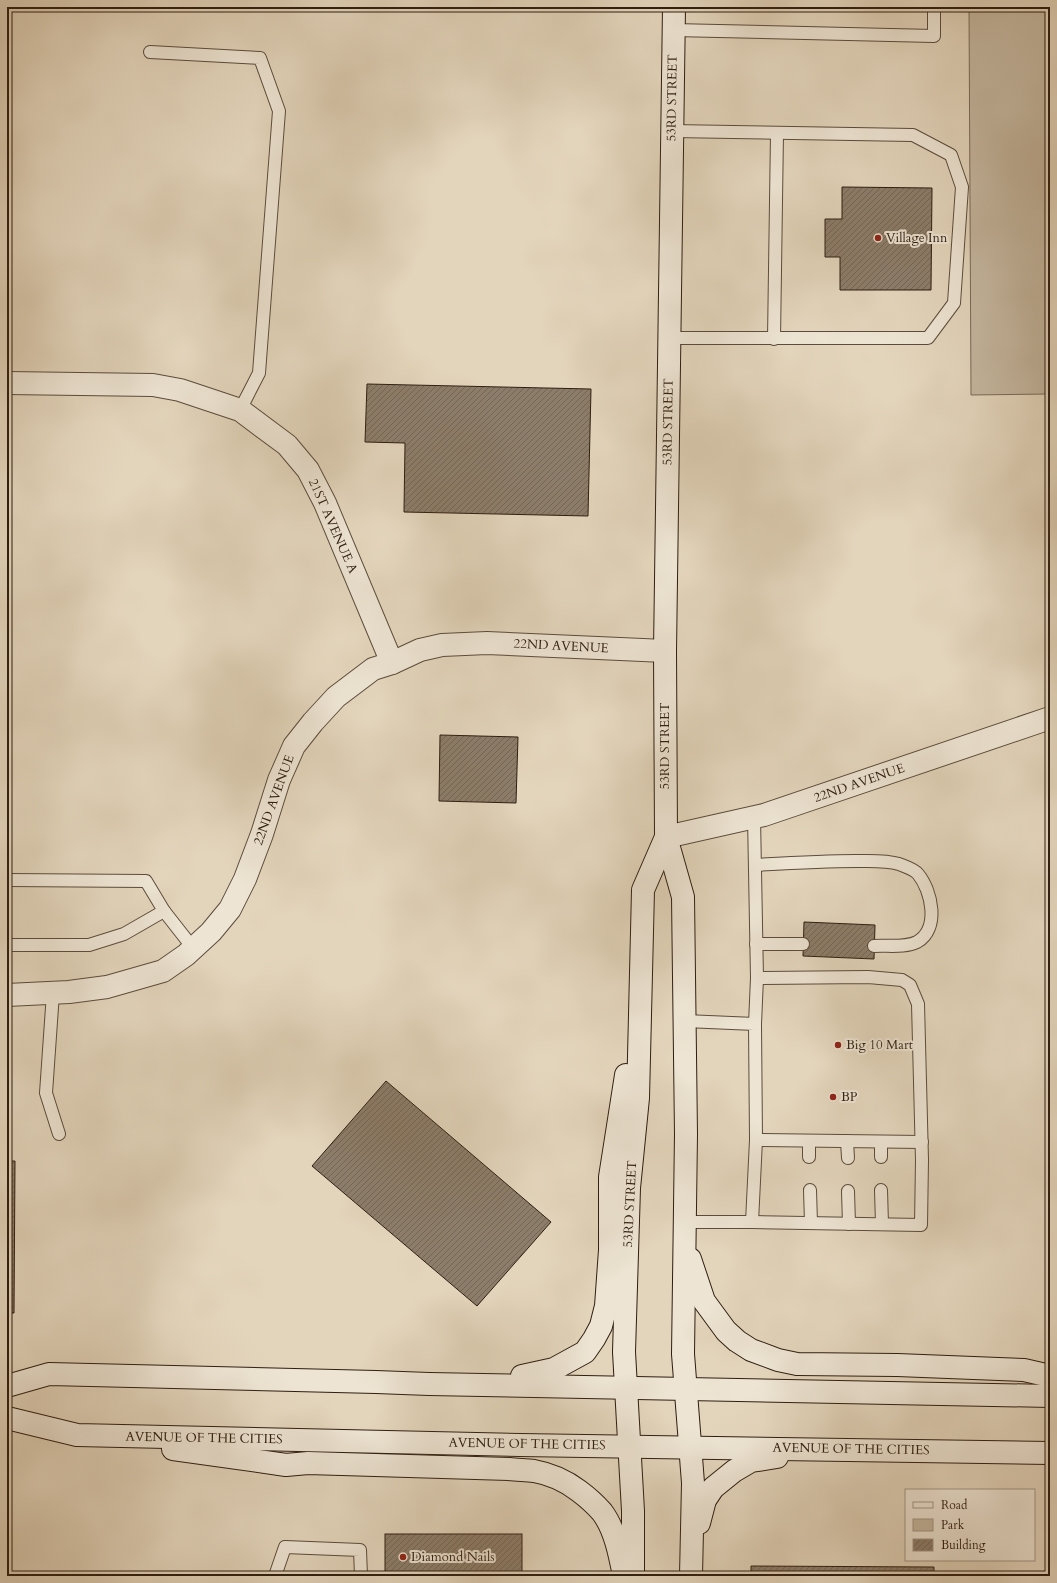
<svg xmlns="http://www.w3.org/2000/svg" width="1057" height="1583" font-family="Cardo,serif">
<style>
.green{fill:#c4b69f;stroke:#796a58}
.building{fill:url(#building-hatch);stroke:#2e1e11}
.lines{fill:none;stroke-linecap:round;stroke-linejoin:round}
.lane-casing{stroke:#5b4c3c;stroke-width:14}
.street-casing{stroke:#5b4c3c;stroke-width:24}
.secondary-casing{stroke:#2e1e11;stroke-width:24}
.lane{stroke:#ede4d3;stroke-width:12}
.street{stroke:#ede4d3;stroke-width:22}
.secondary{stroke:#ede4d3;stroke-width:22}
.poi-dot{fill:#8f2418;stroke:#ede4d3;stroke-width:1.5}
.labels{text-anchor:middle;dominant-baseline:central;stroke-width:4;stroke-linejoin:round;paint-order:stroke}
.street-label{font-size:13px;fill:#2e1e11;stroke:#ede4d3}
.poi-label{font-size:13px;fill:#2e1e11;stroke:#ede4d3;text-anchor:start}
</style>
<defs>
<pattern id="building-hatch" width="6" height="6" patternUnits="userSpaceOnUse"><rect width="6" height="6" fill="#8c7d6a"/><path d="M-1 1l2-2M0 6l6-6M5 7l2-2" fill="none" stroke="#736656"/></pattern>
</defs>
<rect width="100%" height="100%" fill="#e3d5bc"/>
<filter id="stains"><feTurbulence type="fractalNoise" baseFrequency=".005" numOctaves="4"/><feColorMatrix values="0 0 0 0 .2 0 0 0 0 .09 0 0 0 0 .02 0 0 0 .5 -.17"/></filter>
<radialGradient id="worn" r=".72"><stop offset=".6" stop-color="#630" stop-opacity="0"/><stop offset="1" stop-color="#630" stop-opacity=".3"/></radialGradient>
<path class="green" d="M 969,7 L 1050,7 L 1050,514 L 1048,394 L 971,395 Z"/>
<g class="building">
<path d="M 842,187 L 932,188 L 931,290 L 840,290 L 840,257 L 825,257 L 825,219 L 842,219 Z"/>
<path d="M 367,384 L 591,389 L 588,516 L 404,512 L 405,443 L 365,442 Z"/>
<path d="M 440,735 L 518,737 L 516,803 L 439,801 Z"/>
<path d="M 804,922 L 875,925 L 874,959 L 803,956 Z"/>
<path d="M 386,1081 L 551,1222 L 477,1306 L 312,1166 Z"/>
<path d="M 7,1161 L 15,1161 L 14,1313 L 7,1313 Z"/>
<rect x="385" y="1534" width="137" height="42"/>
<path d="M 751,1566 L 934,1567 L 934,1576 L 751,1576 Z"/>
</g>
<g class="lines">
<g class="lane-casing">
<g id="lane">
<path d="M 673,30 L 934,36 L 934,7"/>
<path d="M 150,52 L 260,58 L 279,111 L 259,373 L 240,410"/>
<path d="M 669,338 L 928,338 L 954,303 L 962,187 L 951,155 L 913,135 L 672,131"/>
<path d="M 774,339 L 777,133"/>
<path d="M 754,817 L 757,978 L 755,1024"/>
<path d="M 755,865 C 789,863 822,861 856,861 C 870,861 886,860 899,864 C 904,866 914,869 918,874 C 932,891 940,929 917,942 C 905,948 887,945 874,946"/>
<path d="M 7,880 L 146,881 L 164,911 L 193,948"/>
<path d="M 756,944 L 803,944"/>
<path d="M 7,945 L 89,945 L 124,934 L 164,911"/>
<path d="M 53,993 L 46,1093 L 59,1134"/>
<path d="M 685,1021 L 755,1024 L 756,1140 L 752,1222 L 686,1222"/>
<path d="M 756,1140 L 922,1142"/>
<path d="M 809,1141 L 809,1157"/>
<path d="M 847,1141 L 848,1158"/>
<path d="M 881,1142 L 881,1157"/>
<path d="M 810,1190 L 811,1223"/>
<path d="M 881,1190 L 882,1224"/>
<path d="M 848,1191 L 849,1224"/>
<path d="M 752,1222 L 921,1225 L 922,1160 L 918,1004 L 910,985 L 902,980 L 868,977 L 757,978"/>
<path d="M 275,1576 L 285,1547 L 360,1550 L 361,1576"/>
</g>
</g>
<g class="street-casing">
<g id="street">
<path d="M 7,383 L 153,385 L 180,390 L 240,410 L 287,445 L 308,470 L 325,503 L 392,663"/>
<path d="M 666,837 L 764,815 L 1050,718"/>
<path d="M 7,995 L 69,992 L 107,987 L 163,971 L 186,955 L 211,932 L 230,909 L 245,879 L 262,834 L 279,780 L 294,746 L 313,722 L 336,697 L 373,669 L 392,663 L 420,650 L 442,645 L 487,643 L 665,651"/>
</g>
</g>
<g class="secondary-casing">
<g id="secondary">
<path d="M 674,7 L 665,651 L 666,837 L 683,897 L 686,1134 L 683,1354 L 693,1483 L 691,1576"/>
<path d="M 690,1259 L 704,1301 L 726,1331 L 737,1341 L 751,1350 L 778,1360 L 797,1364 L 897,1365 L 1024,1370 L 1050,1376"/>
<path d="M 522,1376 L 554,1369 L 585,1352 L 594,1339 L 601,1326 L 606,1306 L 610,1250 L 610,1177 L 626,1075"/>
<path d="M 7,1386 L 49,1374 L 376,1382 L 429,1384 L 1050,1396"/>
<path d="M 7,1418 L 77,1435 L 520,1445 L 1050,1453"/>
<path d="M 173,1449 L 286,1465 L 308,1463 L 509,1469 C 517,1470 526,1470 534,1471 C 551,1474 566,1481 579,1491 C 587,1497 595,1504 602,1512 C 615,1529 620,1555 624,1576"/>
<path d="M 699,1523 L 705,1500 L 713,1488 L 734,1471 L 751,1461 L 777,1457"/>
<path d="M 633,1576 L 633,1511 L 624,1352 L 629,1188 L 638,1098 L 643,890 L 666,837"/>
</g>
</g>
<use href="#lane" class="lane"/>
<use href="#street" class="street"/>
<use href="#secondary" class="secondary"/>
</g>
<g class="poi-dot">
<circle cx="878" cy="238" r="4"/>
<circle cx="838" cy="1045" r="4"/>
<circle cx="833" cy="1097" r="4"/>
<circle cx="403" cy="1557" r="4"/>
</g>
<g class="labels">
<g class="street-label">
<text transform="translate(672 98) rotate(-89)">53RD STREET</text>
<text transform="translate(668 422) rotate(-89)">53RD STREET</text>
<text transform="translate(333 526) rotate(66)">21ST AVENUE A</text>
<text transform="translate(561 646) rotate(3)">22ND AVENUE</text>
<text transform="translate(665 746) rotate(-90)">53RD STREET</text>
<text transform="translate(859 783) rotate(-19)">22ND AVENUE</text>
<text transform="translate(274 800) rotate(-70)">22ND AVENUE</text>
<text transform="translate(630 1204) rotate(-87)">53RD STREET</text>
<text transform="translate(204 1438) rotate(1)">AVENUE OF THE CITIES</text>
<text transform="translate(527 1444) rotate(1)">AVENUE OF THE CITIES</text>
<text transform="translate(851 1449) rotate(1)">AVENUE OF THE CITIES</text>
</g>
<g class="poi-label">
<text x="886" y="238">Village Inn</text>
<text x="846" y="1045">Big 10 Mart</text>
<text x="841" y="1097">BP</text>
<text x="411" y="1557">Diamond Nails</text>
</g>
</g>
<rect width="1057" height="1583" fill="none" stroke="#e3d5bc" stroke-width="24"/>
<rect x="8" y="8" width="1041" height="1567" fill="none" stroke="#2e1e11" stroke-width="2"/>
<rect x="12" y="12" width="1033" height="1559" fill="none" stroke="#2e1e11"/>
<rect x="905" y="1489" width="130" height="72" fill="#ede4d3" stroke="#a19585"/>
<rect x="913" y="1502" width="20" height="6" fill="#ede4d3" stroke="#a19585"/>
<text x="941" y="1509" font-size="12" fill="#2e1e11">Road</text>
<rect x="913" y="1519" width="20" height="12" fill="#c4b69f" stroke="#a19585"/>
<text x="941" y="1529" font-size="12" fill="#2e1e11">Park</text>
<rect x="913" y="1539" width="20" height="12" fill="url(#building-hatch)" stroke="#a19585"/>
<text x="941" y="1549" font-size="12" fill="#2e1e11">Building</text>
<rect width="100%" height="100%" filter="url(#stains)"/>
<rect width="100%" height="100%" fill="url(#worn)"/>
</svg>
